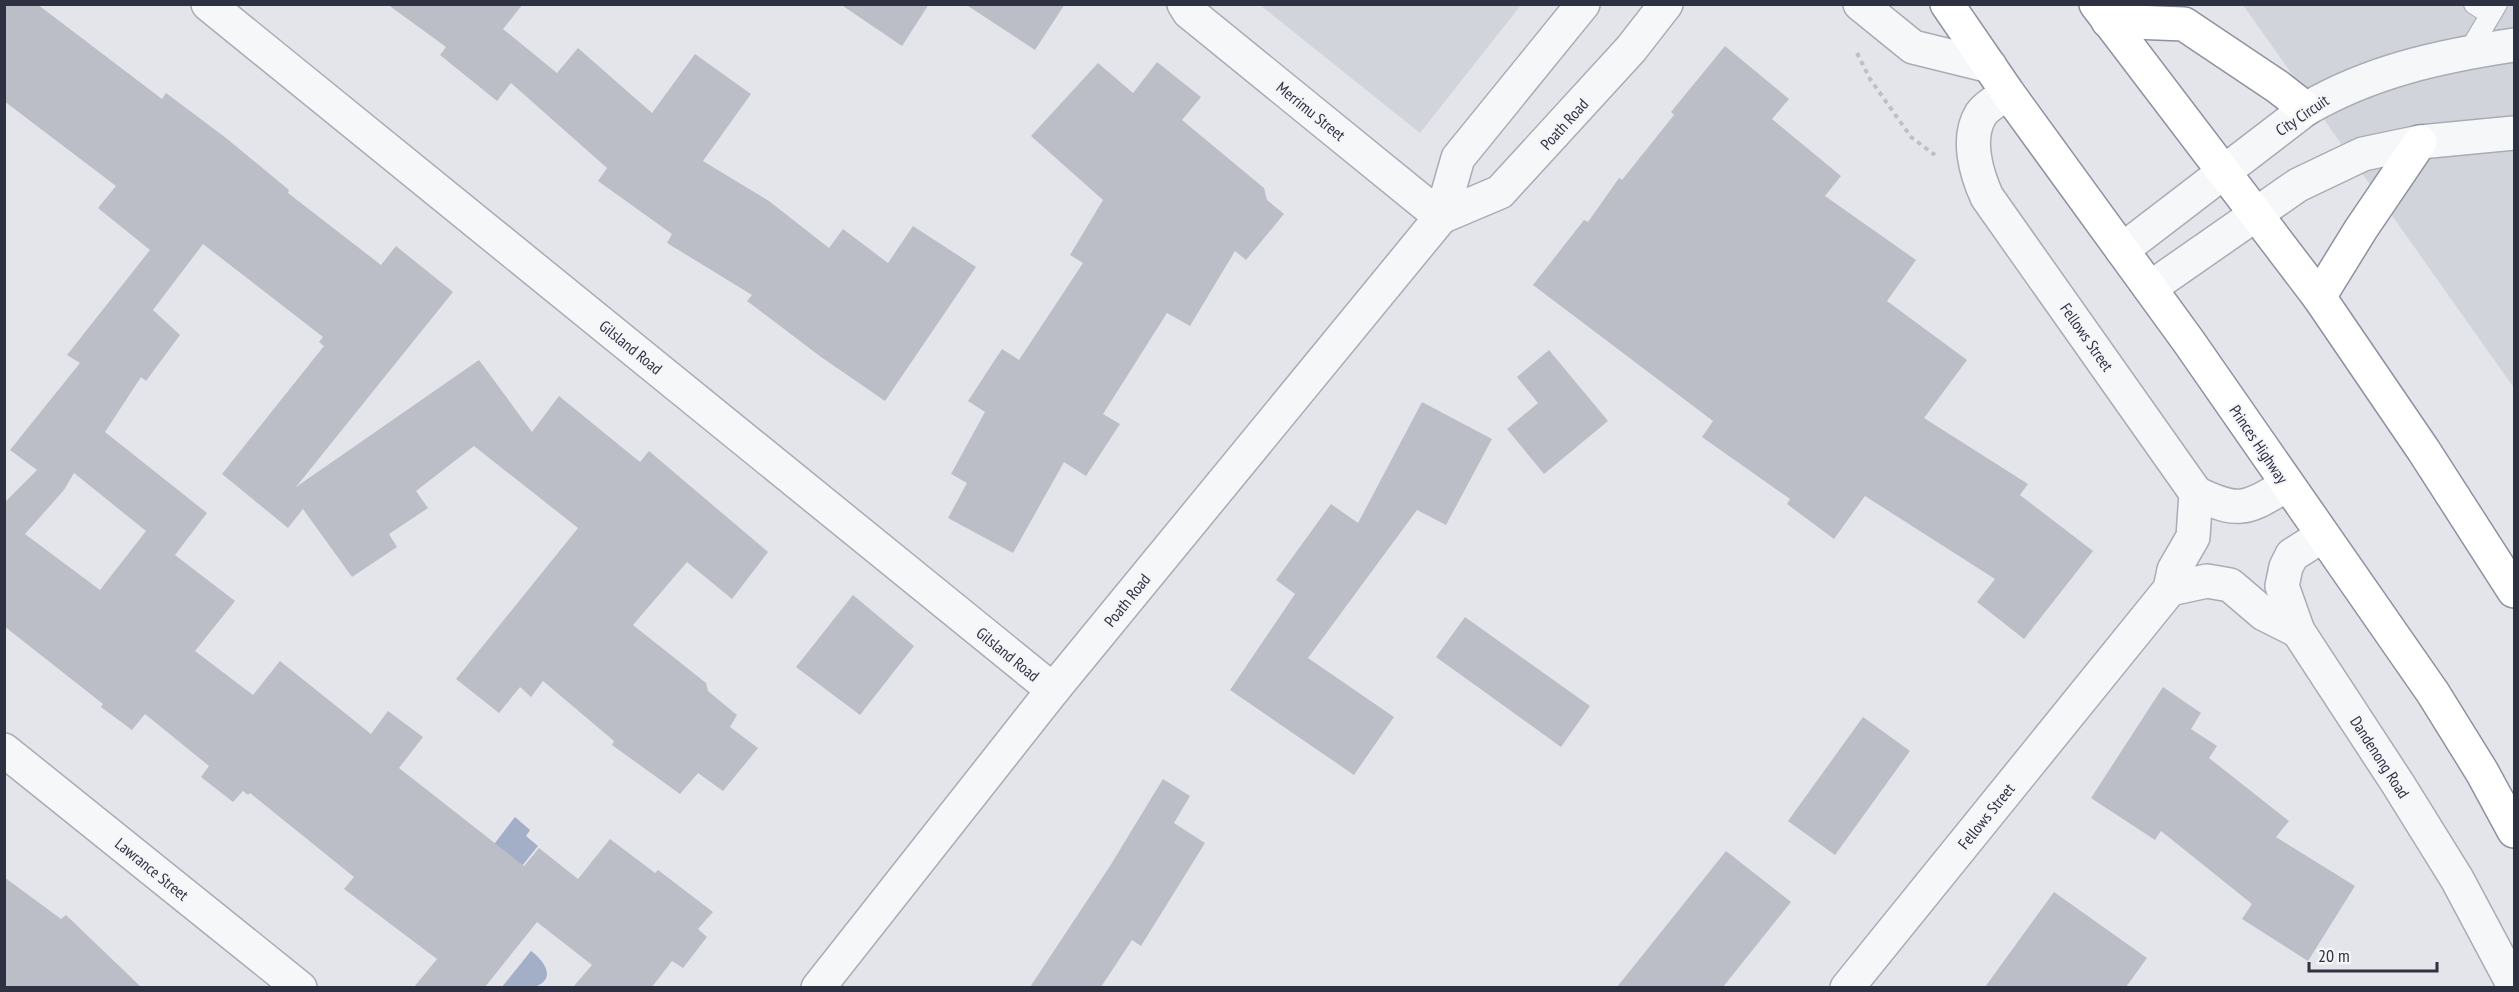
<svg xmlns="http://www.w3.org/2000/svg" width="2519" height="992" font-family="'PT Sans Narrow',sans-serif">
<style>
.built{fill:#d2d4dc}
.water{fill:#a3aec7}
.building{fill:#bcbec7;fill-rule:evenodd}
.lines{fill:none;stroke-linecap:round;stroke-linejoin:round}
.service-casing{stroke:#a9abb5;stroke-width:22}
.minor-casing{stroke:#a9abb5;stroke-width:36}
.tertiary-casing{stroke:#a9abb5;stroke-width:36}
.trunk-casing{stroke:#8d91a0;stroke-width:36}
.path{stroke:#bec0c5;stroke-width:4;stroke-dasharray:4.5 4.5;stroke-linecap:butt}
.service{stroke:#f6f7f9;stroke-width:20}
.minor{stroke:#f6f7f9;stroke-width:33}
.tertiary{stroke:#f6f7f9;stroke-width:33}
.trunk{stroke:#fff;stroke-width:33}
.labels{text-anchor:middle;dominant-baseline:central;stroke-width:4.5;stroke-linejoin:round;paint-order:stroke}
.street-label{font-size:16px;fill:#2d3141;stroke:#f4f5f8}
</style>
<rect width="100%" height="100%" fill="#e4e5eb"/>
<g class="built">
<path d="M 1260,5 L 1521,5 L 1420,133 Z"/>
<path d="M 2243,5 L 2514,5 L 2514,388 Z"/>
</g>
<g class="water">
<path d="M 515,817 L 530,830 L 526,836 L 538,846 L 505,887 L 478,865 Z"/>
<path d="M 531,951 C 547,963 557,981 531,988 C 523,990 511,988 502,987 Z"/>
</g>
<g class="building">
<path d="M 4,4 L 37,4 L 162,99 L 166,93 L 226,138 L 289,190 L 288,193 L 381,265 L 396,246 L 453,292 L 296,487 L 479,360 L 532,432 L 559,396 L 640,462 L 649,451 L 768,552 L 732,599 L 687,562 L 633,625 L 706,683 L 708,691 L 737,715 L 730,727 L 758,748 L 723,791 L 698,773 L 680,794 L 612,745 L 614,741 L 543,681 L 531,697 L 520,687 L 499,713 L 456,679 L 578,528 L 474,446 L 416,491 L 428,508 L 389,534 L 397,547 L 352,577 L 303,509 L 288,528 L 222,474 L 324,346 L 319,342 L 323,337 L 203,244 L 153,310 L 180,335 L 146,381 L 141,377 L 105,432 L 207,513 L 175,555 L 235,601 L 195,651 L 253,695 L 280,661 L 371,734 L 388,711 L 423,737 L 399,768 L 524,866 L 539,848 L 578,879 L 610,839 L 655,873 L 658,870 L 713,912 L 698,929 L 707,937 L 683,968 L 672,961 L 652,987 L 573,987 L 592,965 L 537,922 L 485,987 L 414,987 L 437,959 L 344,889 L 354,877 L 250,793 L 248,795 L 243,791 L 233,802 L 201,777 L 209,766 L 145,714 L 132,730 L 101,707 L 103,704 L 4,626 L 4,503 L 37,470 L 10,450 L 80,363 L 67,355 L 150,250 L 98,208 L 116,186 L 4,101 ZM 74,473 L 146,531 L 100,590 L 25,534 L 64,490 Z"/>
<path d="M 387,4 L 523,4 L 503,29 L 557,73 L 578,48 L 652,113 L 695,54 L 751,94 L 703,161 L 769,201 L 829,248 L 843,229 L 888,263 L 913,226 L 976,267 L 885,401 L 821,357 L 747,301 L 752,295 L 667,243 L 672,234 L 598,181 L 607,168 L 511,83 L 497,101 L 440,55 L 446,47 Z"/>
<path d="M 840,4 L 929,4 L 902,46 Z"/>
<path d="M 965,4 L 1065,4 L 1035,50 Z"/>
<path d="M 1725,46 L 1789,99 L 1772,119 L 1841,176 L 1825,196 L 1916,260 L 1887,301 L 1967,360 L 1924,418 L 2028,484 L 2020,495 L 2093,551 L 2024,639 L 1977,602 L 1995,579 L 1865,496 L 1834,539 L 1787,504 L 1790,499 L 1702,437 L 1713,421 L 1533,285 L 1584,220 L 1588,222 L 1619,178 L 1622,180 L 1674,115 L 1671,112 Z"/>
<path d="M 1157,62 L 1201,97 L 1182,120 L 1264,188 L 1267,200 L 1284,214 L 1246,260 L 1235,251 L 1190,326 L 1167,313 L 1103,414 L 1120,424 L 1086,476 L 1064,462 L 1013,553 L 948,518 L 967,483 L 951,474 L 985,412 L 968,401 L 1002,349 L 1019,360 L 1083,263 L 1070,255 L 1103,200 L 1031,136 L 1098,63 L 1133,93 Z"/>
<path d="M 1549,350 L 1608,421 L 1544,474 L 1507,429 L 1538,403 L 1517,377 Z"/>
<path d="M 1422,402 L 1492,439 L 1446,525 L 1417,510 L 1308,658 L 1394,717 L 1354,775 L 1230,690 L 1295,594 L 1276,580 L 1331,504 L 1358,523 Z"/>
<path d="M 853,595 L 914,646 L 860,715 L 796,667 Z"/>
<path d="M 1465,617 L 1590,706 L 1561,747 L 1436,657 Z"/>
<path d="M 2163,687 L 2201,713 L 2191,729 L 2217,746 L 2209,758 L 2289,821 L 2276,837 L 2355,886 L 2308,961 L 2242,919 L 2252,904 L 2161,831 L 2155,840 L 2091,798 Z"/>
<path d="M 1863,717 L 1910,751 L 1835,855 L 1788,821 Z"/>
<path d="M 1163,779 L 1190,796 L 1174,823 L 1205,843 L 1141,946 L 1132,940 L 1101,987 L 1030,987 L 1110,866 Z"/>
<path d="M 1726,851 L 1791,902 L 1723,987 L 1617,987 Z"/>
<path d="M 4,877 L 61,919 L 66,915 L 141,987 L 4,987 Z"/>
<path d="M 2054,892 L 2147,958 L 2126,987 L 1985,987 Z"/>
</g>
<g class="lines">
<g class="service-casing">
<g id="service">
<path d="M 2474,4 L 2490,14"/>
<path d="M 2469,51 L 2497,4"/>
</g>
</g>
<g class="minor-casing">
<g id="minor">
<path d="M 208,4 L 1053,690"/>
<path d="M 1184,4 L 1189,12 L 1441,217"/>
<path d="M 2122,250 L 2306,109 C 2371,71 2441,56 2514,45"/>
<path d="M 2150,288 L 2298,185 L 2363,154 L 2420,142 L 2514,133"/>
<path d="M 2196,493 C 2241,515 2247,508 2287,485"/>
<path d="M 2322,536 L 2292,555 L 2286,567 L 2282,586 L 2298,631 L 2398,784 L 2457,879 L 2514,986"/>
<path d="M 2170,589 L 2207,581 L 2230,585 L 2264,614 L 2298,631"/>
<path d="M 4,750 L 300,988"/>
<path d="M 1847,988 L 2170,589 L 2174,570 L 2193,537 L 2196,493 L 1987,197 C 1976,173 1966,138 1981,114 C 1987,105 2000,99 2008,93"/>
</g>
</g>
<g class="tertiary-casing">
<g id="tertiary">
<path d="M 1860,4 L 1913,47 L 1990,66"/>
<path d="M 1441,217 L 1500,192 L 1631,49 L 1666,4"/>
<path d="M 818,988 L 1053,690 L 1441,217 L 1458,158 L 1583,4"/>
</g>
</g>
<g class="trunk-casing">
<g id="trunk">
<path d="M 1947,4 L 2008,93 L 2189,342 L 2433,693 L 2482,772 L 2514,831"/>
<path d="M 2096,4 L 2319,297 L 2424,451 L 2514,591"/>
<path d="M 2108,21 L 2184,24 L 2278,87 L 2306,109"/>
<path d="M 2319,297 L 2361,229 L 2420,142"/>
</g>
</g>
<path class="path" d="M 1857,53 L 1870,79 L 1911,137 L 1935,155"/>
<use href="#service" class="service"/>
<use href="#minor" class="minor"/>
<use href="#tertiary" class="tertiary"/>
<use href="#trunk" class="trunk"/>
</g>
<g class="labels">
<g class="street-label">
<text transform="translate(1311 111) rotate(39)">Merrimu Street</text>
<text transform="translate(2302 115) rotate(-34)">City Circuit</text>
<text transform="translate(1564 124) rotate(-48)">Poath Road</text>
<text transform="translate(2087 337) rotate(55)">Fellows Street</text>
<text transform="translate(631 347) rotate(39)">Gilsland Road</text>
<text transform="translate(2259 444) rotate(56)">Princes Highway</text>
<text transform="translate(1127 600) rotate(-51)">Poath Road</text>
<text transform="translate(1008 654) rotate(39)">Gilsland Road</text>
<text transform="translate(2380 757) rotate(57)">Dandenong Road</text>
<text transform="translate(1986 816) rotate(-51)">Fellows Street</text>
<text transform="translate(152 869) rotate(39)">Lawrance Street</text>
</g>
</g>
<rect width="2519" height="992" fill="none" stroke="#2d3141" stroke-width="12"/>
<path d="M2309 962v9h128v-9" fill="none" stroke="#2d3141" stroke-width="3"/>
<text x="2318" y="962" font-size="18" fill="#2d3141" stroke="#f4f5f8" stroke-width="4.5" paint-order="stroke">20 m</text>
</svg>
